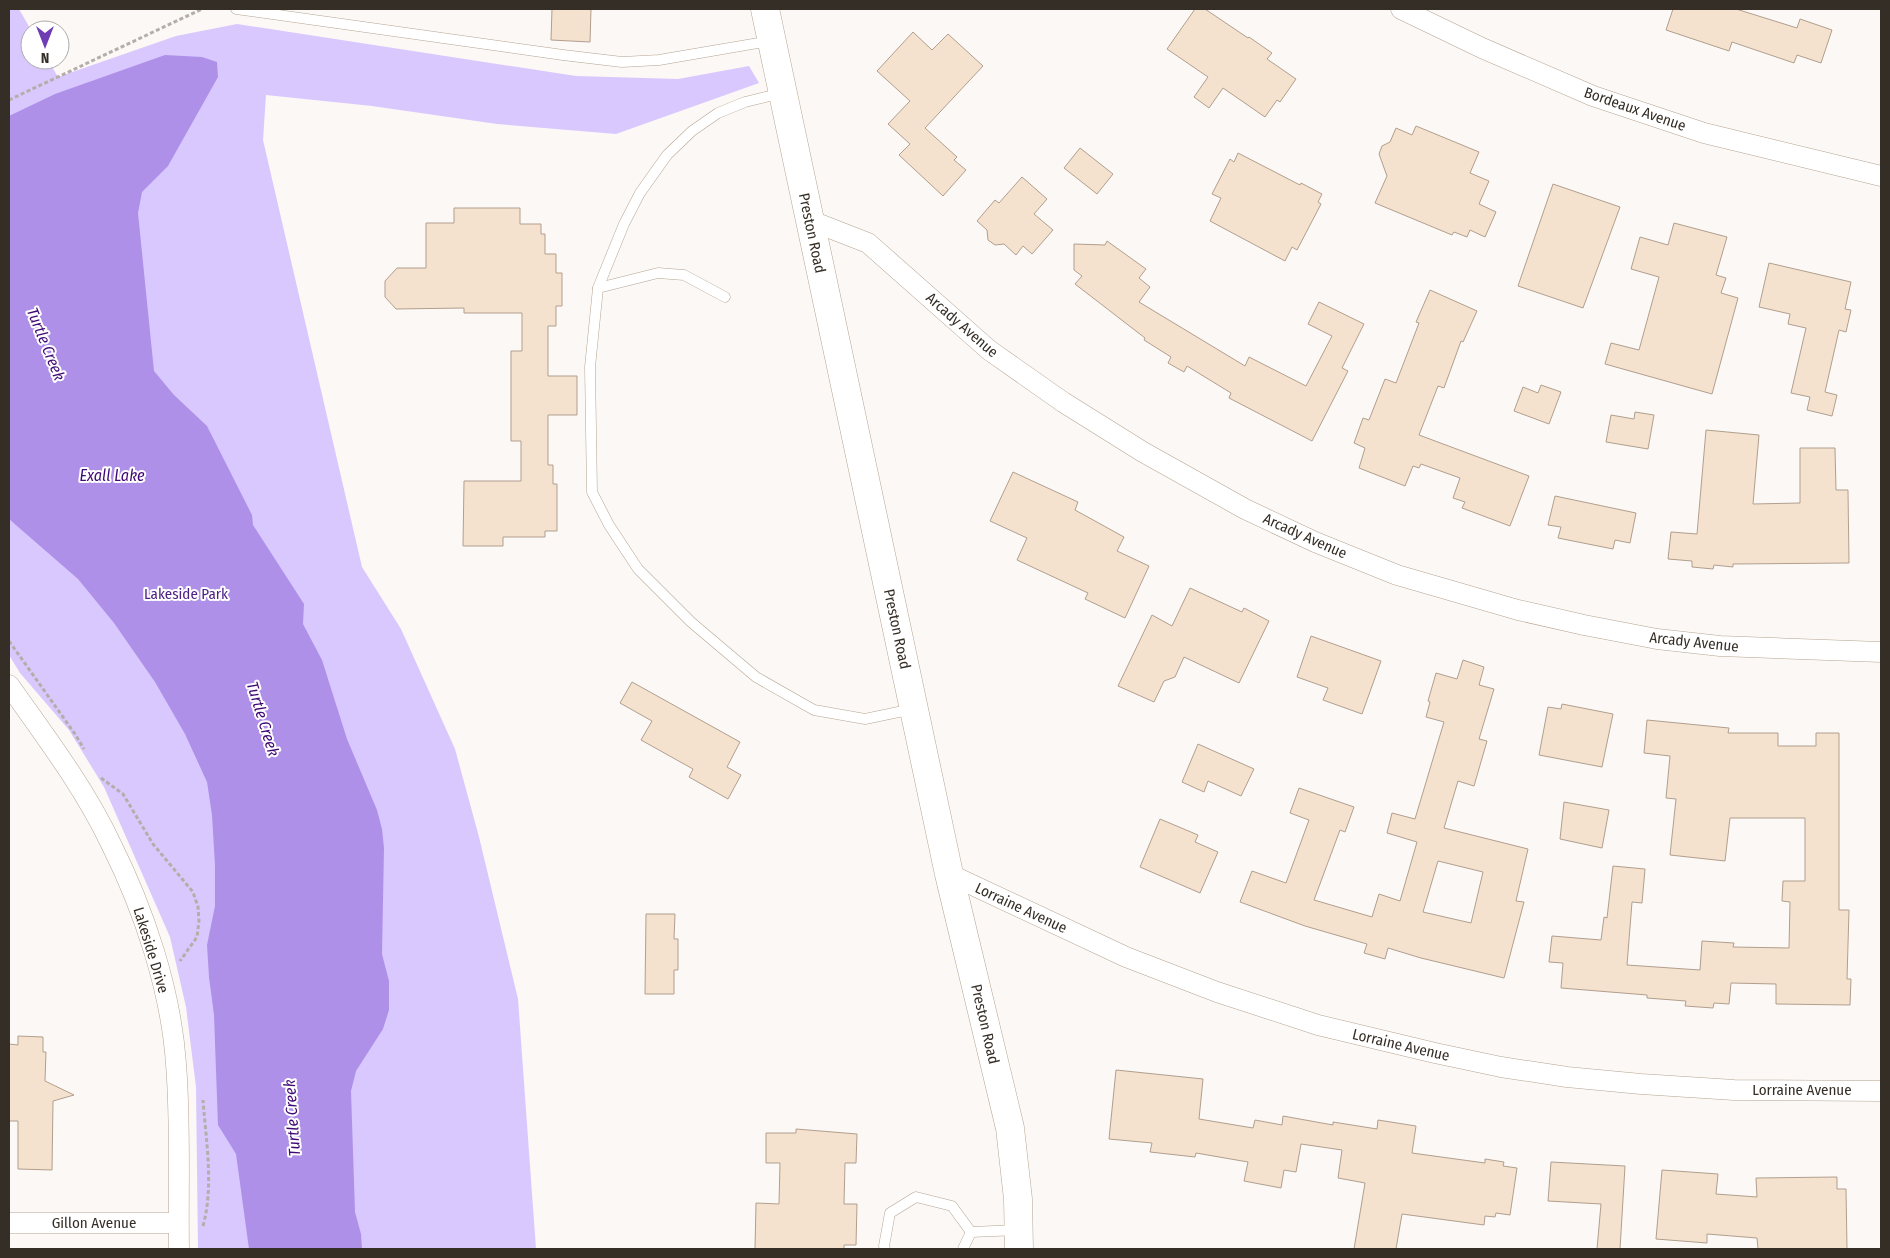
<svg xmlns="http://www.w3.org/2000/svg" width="1890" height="1258" font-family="'Fira Sans Condensed',sans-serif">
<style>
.green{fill:#d9c8fe}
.water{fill:#af90e8}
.building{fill:#f4e2cf;stroke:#b19f8e;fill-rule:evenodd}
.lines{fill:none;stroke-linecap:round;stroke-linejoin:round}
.service-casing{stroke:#b5a492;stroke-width:11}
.minor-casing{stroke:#b5a492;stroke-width:21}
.secondary-casing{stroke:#b5a492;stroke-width:29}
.path{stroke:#b3aea9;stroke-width:3;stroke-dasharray:4 2.5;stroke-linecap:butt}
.service{stroke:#fff;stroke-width:10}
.minor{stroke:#fff;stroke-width:20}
.secondary{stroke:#fff;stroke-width:28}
.labels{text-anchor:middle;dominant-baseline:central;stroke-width:4;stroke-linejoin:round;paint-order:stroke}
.street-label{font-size:15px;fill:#352e27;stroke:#fff}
.park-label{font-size:15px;fill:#4e2086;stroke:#fff}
.water-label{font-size:16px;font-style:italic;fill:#400874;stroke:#fff}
</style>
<rect width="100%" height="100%" fill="#fcf8f5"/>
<path class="green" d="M 9,9 L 19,9 L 31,30 L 30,60 L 48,60 L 58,77 L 176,36 L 237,24 L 576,76 L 678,79 L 749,66 L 759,83 L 616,134 L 497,124 L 372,106 L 266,95 L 263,140 L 362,567 L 401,629 L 455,749 L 479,837 L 518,999 L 536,1249 L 198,1249 L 196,1087 L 186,1007 L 170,937 L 104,787 L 69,730 L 20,673 L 9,655 Z"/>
<path class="water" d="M 165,55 L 202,57 L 217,62 L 218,77 L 168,166 L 142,192 L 138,213 L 154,371 L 174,395 L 207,426 L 252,515 L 253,525 L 304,604 L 303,624 L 322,660 L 347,739 L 377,810 L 382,829 L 384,848 L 382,954 L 389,981 L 389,1010 L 383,1029 L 356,1071 L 351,1091 L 355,1212 L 361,1234 L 362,1249 L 249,1249 L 236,1154 L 218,1125 L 214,1015 L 209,977 L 207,945 L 215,906 L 215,865 L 212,815 L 207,782 L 185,734 L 155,682 L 114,623 L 78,579 L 9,519 L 9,116 L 55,94 Z"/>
<g class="building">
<path d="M 552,9 L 591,9 L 590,42 L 551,40 Z"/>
<path d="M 1195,9 L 1205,9 L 1248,38 L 1249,37 L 1272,53 L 1267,59 L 1296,79 L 1280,102 L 1277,100 L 1265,117 L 1223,88 L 1209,108 L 1194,97 L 1208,77 L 1167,49 Z"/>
<path d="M 1673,9 L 1736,9 L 1797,28 L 1800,19 L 1832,30 L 1821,63 L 1797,55 L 1794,63 L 1732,42 L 1729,51 L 1666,30 Z"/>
<path d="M 913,32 L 932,50 L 948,34 L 983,66 L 925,128 L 957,157 L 954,160 L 966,170 L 943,196 L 899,155 L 910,144 L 888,124 L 910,101 L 877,71 Z"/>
<path d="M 1416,126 L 1479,152 L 1470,173 L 1489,181 L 1479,204 L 1496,212 L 1485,237 L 1470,230 L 1467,237 L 1454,232 L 1452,235 L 1375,203 L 1387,176 L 1379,154 L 1382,146 L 1390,142 L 1396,128 L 1412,135 Z"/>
<path d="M 1080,148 L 1113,174 L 1097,194 L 1064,168 Z"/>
<path d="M 1238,153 L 1300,185 L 1301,183 L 1322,194 L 1318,202 L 1321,204 L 1297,250 L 1292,247 L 1285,261 L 1210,221 L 1221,198 L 1212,194 L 1230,159 L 1234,162 Z"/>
<path d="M 1022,177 L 1047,199 L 1034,214 L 1053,230 L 1032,254 L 1023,246 L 1016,255 L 1004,244 L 995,245 L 988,240 L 987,230 L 977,221 L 995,200 L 999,203 Z"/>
<path d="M 1553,184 L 1620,207 L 1583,308 L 1518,286 Z"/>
<path d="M 454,208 L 520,208 L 520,224 L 541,224 L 541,234 L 545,234 L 545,254 L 556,254 L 556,273 L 562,273 L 562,306 L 556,306 L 556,326 L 548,326 L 548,376 L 577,376 L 577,415 L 548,415 L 548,465 L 553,465 L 553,484 L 557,484 L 557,531 L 545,531 L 545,537 L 503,537 L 503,546 L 463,546 L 464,481 L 521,481 L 521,441 L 511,441 L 511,351 L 522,351 L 522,313 L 464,313 L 464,308 L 396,309 L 385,297 L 385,281 L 397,268 L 426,268 L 426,223 L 454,223 Z"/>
<path d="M 1674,223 L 1727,237 L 1716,275 L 1726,278 L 1721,293 L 1738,298 L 1712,394 L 1605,364 L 1611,343 L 1639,350 L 1659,277 L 1631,269 L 1640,237 L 1668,245 Z"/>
<path d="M 1107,241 L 1146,269 L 1139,278 L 1150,287 L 1139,302 L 1245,366 L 1249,357 L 1306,386 L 1332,336 L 1308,324 L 1319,302 L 1364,324 L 1342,368 L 1348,371 L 1312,441 L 1229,398 L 1231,393 L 1187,366 L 1184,372 L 1168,363 L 1171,357 L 1144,340 L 1145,338 L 1075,284 L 1082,276 L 1074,270 L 1074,244 L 1105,245 Z"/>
<path d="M 1769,263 L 1851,282 L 1845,309 L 1851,310 L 1846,332 L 1839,330 L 1825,392 L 1837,395 L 1832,416 L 1807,410 L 1810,397 L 1791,393 L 1806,328 L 1788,324 L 1790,314 L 1759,307 Z"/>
<path d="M 1430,290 L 1477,311 L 1463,342 L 1461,341 L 1444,388 L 1438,386 L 1419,435 L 1529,476 L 1510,526 L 1462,508 L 1465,502 L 1453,498 L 1460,478 L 1421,464 L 1419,468 L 1413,466 L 1405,486 L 1359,468 L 1365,448 L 1354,443 L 1363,418 L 1369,420 L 1385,379 L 1396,383 L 1419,323 L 1416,322 Z"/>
<path d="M 1541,385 L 1561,392 L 1549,424 L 1514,411 L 1523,387 L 1538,393 Z"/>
<path d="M 1635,412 L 1654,415 L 1648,449 L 1606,442 L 1611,415 L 1634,419 Z"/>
<path d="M 1706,430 L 1759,435 L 1753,504 L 1800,503 L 1800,448 L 1835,448 L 1836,490 L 1848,490 L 1849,563 L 1733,564 L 1733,567 L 1714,565 L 1713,569 L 1692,567 L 1692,561 L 1668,559 L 1671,532 L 1697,534 Z"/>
<path d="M 1013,472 L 1078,502 L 1075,510 L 1124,537 L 1117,551 L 1149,566 L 1125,618 L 1085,599 L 1088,593 L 1017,560 L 1027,538 L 990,521 Z"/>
<path d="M 1555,496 L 1636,513 L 1630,543 L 1615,540 L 1613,549 L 1558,538 L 1561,527 L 1548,525 Z"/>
<path d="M 1190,588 L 1242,612 L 1244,608 L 1269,621 L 1239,683 L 1184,657 L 1175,677 L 1164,681 L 1154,702 L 1118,686 L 1152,615 L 1172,626 Z"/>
<path d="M 1311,636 L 1381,661 L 1362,714 L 1323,700 L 1328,688 L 1297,677 Z"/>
<path d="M 1463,660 L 1484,667 L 1479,685 L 1494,689 L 1479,739 L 1487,741 L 1474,786 L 1458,781 L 1444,828 L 1528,849 L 1516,901 L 1524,902 L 1504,978 L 1421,958 L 1388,948 L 1385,959 L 1364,953 L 1367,944 L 1305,926 L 1240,902 L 1252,871 L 1286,883 L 1309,820 L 1290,813 L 1299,788 L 1354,807 L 1345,832 L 1340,830 L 1314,900 L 1372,917 L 1379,894 L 1400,901 L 1417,842 L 1387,833 L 1392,813 L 1415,819 L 1444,722 L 1426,717 L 1430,702 L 1428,701 L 1436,673 L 1457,679 ZM 1438,861 L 1483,872 L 1471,923 L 1423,912 Z"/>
<path d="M 632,682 L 740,742 L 727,767 L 741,775 L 728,799 L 689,777 L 693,769 L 641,740 L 652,721 L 620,703 Z"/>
<path d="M 1562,704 L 1613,714 L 1602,767 L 1539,755 L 1548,707 L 1561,709 Z"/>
<path d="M 1647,720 L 1729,728 L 1728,733 L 1778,733 L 1778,746 L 1816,746 L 1816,733 L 1839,733 L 1839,910 L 1849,910 L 1847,979 L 1851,979 L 1850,1005 L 1776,1004 L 1776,984 L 1731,983 L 1729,1004 L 1714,1003 L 1713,1008 L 1685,1006 L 1686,1001 L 1647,998 L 1647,995 L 1561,988 L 1563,963 L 1549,962 L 1552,936 L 1601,940 L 1604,917 L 1607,918 L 1613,866 L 1645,869 L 1642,903 L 1632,902 L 1627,965 L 1700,970 L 1702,941 L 1734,943 L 1733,947 L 1789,948 L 1790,902 L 1782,901 L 1783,881 L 1805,881 L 1805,818 L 1730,818 L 1725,861 L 1670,855 L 1676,799 L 1666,798 L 1670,756 L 1644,753 Z"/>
<path d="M 1198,744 L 1254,769 L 1241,796 L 1208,781 L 1204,792 L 1182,782 Z"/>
<path d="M 1564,802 L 1609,810 L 1602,848 L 1560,839 Z"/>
<path d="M 1160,819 L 1198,835 L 1195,842 L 1218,852 L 1200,893 L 1140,867 Z"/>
<path d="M 646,914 L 675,914 L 674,939 L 678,939 L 678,970 L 674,970 L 674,994 L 645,994 Z"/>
<path d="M 18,1036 L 43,1037 L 43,1052 L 46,1052 L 45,1081 L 74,1095 L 53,1101 L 52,1170 L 18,1169 L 18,1121 L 9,1121 L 9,1044 L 18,1045 Z"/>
<path d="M 1116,1070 L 1203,1079 L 1199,1119 L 1253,1128 L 1255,1120 L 1282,1125 L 1283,1116 L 1333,1125 L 1333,1122 L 1377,1129 L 1378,1120 L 1416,1126 L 1412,1153 L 1485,1163 L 1485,1159 L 1504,1162 L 1503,1166 L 1517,1168 L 1510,1215 L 1496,1213 L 1495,1217 L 1485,1216 L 1484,1225 L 1402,1214 L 1396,1249 L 1354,1249 L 1365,1183 L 1338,1178 L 1342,1150 L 1301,1144 L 1296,1172 L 1284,1170 L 1281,1188 L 1244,1181 L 1248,1162 L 1196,1153 L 1195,1157 L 1150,1152 L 1152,1143 L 1109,1139 Z"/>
<path d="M 796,1129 L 857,1134 L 856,1163 L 845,1163 L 844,1204 L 857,1204 L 856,1245 L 844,1245 L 844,1249 L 755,1249 L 756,1203 L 779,1204 L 780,1163 L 766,1163 L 766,1133 L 796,1133 Z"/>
<path d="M 1551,1162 L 1625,1166 L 1620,1249 L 1597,1249 L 1601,1204 L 1548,1201 Z"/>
<path d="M 1662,1170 L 1718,1174 L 1716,1194 L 1757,1197 L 1756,1178 L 1837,1177 L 1837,1189 L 1846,1189 L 1847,1249 L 1758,1249 L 1757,1238 L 1707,1234 L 1707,1243 L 1656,1239 Z"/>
</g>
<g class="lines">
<g class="service-casing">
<g id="service">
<path d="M 236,9 L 563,55 L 622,62 L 659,60 L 770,41"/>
<path d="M 782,93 L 745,102 L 718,113 L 692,131 L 667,155 L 640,193 L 624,224 L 598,288 L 590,367 L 592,492 L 609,525 L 638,569 L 691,622 L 756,677 L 814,710 L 865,719 L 913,709"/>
<path d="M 598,288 L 658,273 L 684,275 L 725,297"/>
<path d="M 971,1232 L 1018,1230"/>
<path d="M 885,1249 L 884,1246 L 890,1213 L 916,1197 L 952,1206 L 971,1232"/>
<path d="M 963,1249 L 971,1232"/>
</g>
</g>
<g class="minor-casing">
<g id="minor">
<path d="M 1401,9 L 1482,48 L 1593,96 L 1704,133 L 1881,176"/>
<path d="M 809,220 L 868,243 L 989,350 L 1063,402 L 1143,452 L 1245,509 L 1315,542 L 1397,575 L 1518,610 L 1584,625 L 1657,639 L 1720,646 L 1881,652"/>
<path d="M 9,685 C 45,736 84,787 111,844 C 144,910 171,990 176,1064 C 181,1125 178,1188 179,1249"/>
<path d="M 949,874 L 1126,957 L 1217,992 L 1318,1025 L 1435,1053 L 1501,1067 L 1567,1077 L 1641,1084 L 1734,1090 L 1881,1091"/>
<path d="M 9,1223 L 178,1223"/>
</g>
</g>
<g class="secondary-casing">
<path id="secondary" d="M 765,9 L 949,874 L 1010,1128 L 1018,1199 L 1019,1249"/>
</g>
<g class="path">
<path d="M 9,100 L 202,9"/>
<path d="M 9,641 L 75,734 L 84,749"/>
<path d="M 101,778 L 123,794 L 153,844 L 193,892 L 198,907 L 199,921 L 197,937 L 180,961"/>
<path d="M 203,1226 C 214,1186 206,1141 203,1100"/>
</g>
<use href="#service" class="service"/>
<use href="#minor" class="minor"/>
<use href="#secondary" class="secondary"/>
</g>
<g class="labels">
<g class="street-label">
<text transform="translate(1635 109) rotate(19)">Bordeaux Avenue</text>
<text transform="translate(812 233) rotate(78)">Preston Road</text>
<text transform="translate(962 325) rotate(41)">Arcady Avenue</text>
<text transform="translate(1305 536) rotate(24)">Arcady Avenue</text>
<text transform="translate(897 629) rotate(78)">Preston Road</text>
<text transform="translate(1694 642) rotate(6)">Arcady Avenue</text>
<text transform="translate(1021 908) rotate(25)">Lorraine Avenue</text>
<text transform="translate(151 950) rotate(73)">Lakeside Drive</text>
<text transform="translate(985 1024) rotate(77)">Preston Road</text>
<text transform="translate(1401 1045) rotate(13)">Lorraine Avenue</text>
<text x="1802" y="1090">Lorraine Avenue</text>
<text x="94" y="1223">Gillon Avenue</text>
</g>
<g class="park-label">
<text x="186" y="594">Lakeside Park</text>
</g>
<g class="water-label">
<text transform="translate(46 344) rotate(68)">Turtle Creek</text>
<text x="112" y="475">Exall Lake</text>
<text transform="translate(263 719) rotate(73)">Turtle Creek</text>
<text transform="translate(292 1118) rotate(-94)">Turtle Creek</text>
</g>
</g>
<rect width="1890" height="1258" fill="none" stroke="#352e27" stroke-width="20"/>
<g transform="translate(45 45) rotate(180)"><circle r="24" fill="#ffffff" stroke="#aeaba9"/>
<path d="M0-4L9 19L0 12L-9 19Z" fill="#6f3cb3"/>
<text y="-8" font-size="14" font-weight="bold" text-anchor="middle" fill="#352e27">N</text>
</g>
</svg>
